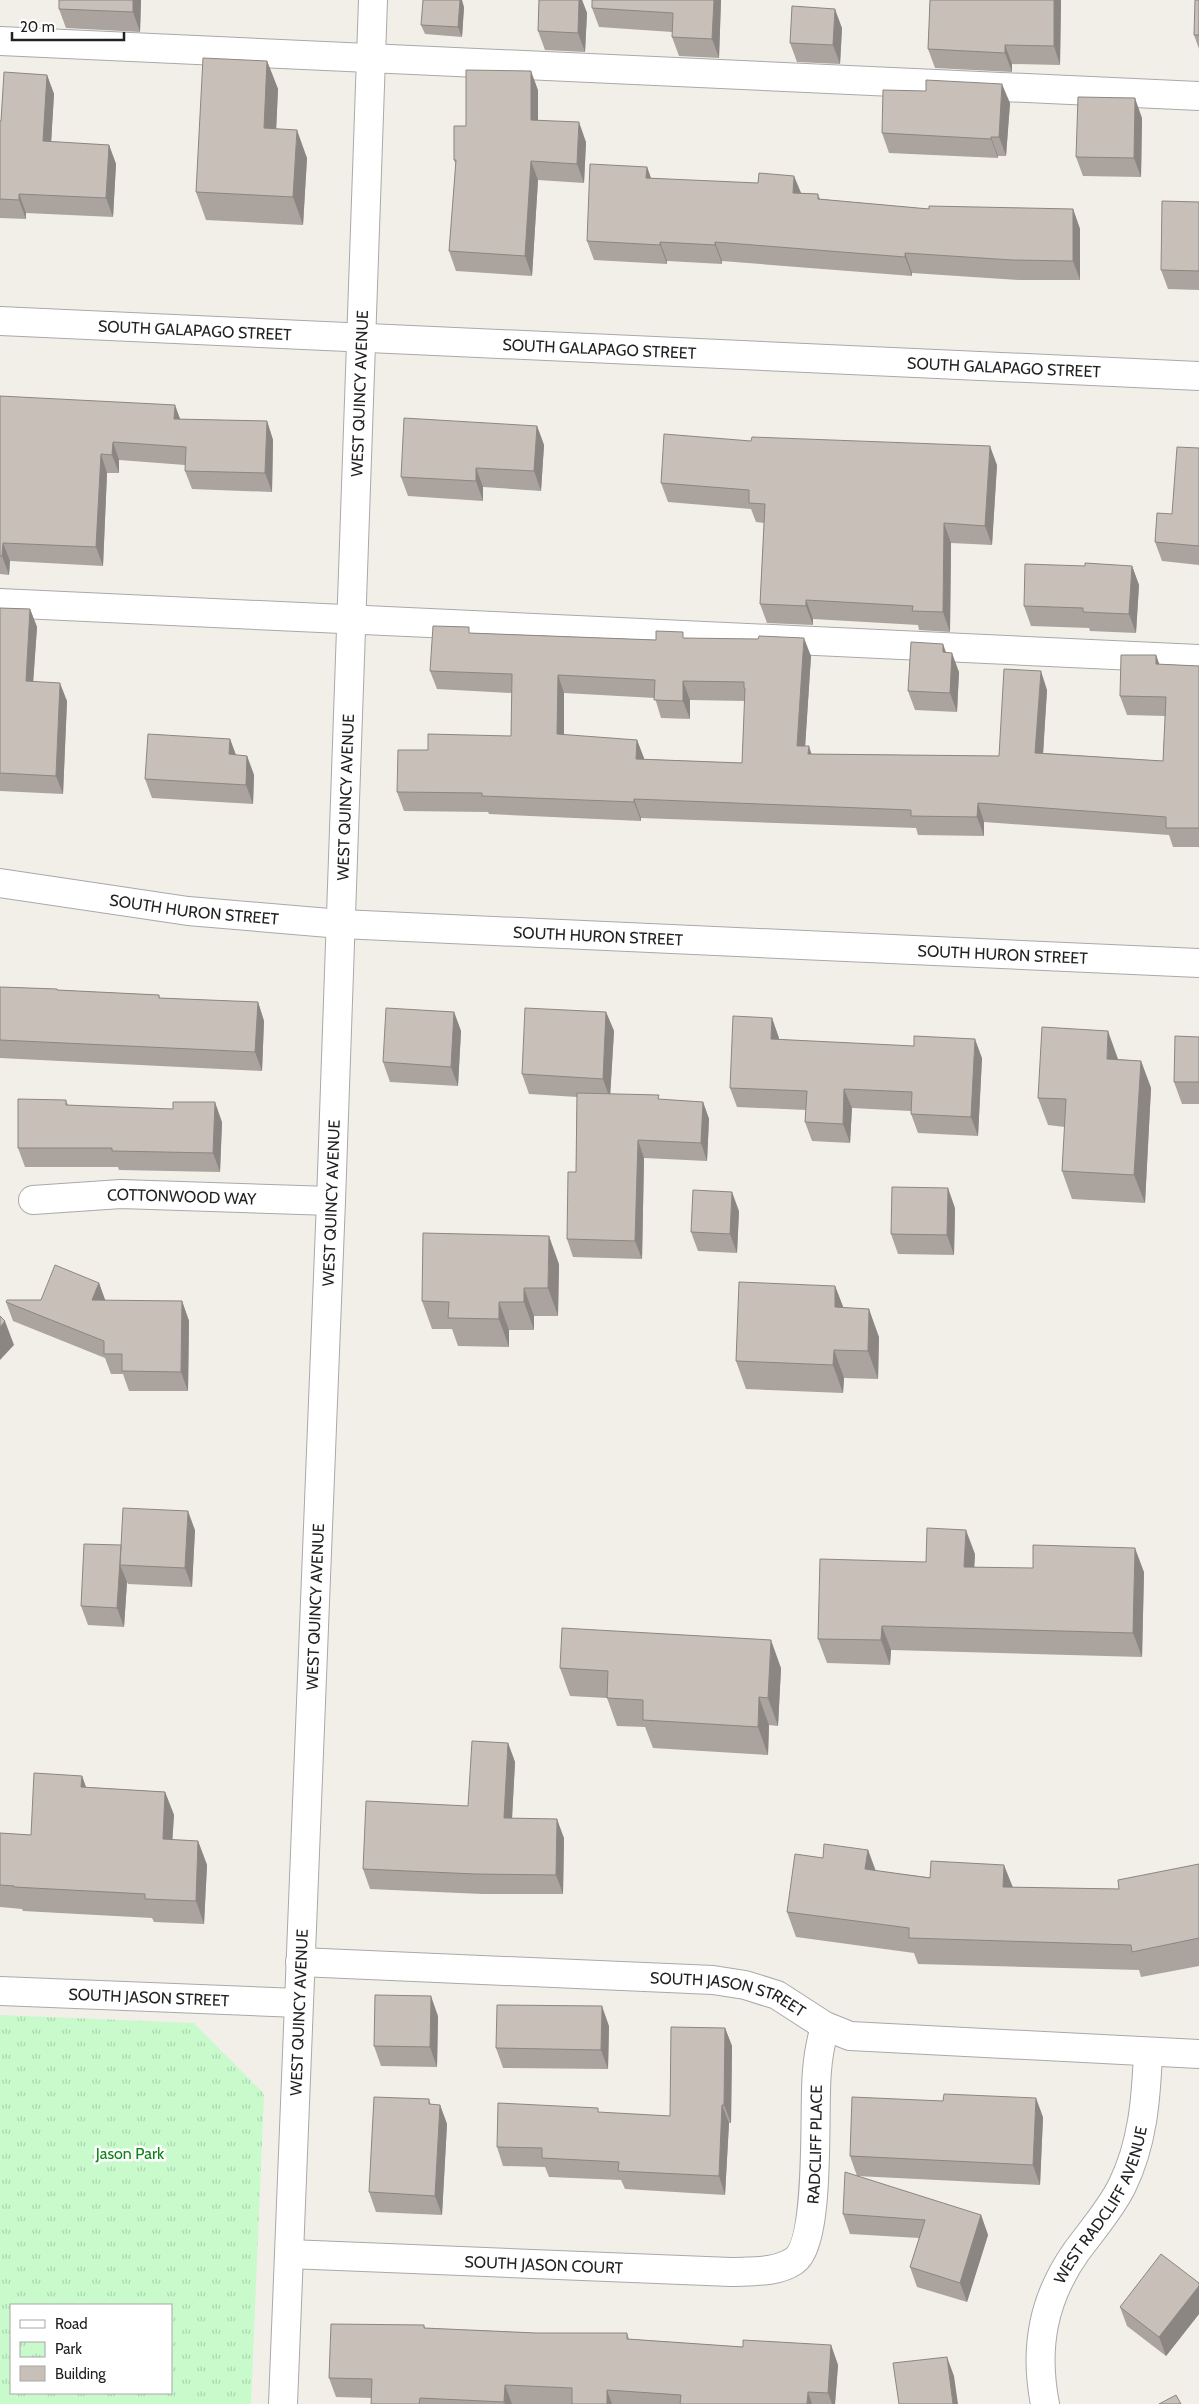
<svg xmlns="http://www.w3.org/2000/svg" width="1199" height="2404" font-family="Cabin,sans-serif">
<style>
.park{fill:url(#park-tufts);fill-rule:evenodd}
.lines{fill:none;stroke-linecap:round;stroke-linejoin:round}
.minor-casing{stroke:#a9a9a9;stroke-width:30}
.minor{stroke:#fff;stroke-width:28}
.wall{fill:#aba49e;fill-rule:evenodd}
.shaded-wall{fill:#8b8681}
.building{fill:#c7bfb8;stroke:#8b8681;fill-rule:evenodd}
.labels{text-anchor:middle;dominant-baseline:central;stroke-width:5;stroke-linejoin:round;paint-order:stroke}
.street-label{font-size:16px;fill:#222;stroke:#fff}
.park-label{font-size:16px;fill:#0c8416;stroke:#fff}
</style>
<defs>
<pattern id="park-tufts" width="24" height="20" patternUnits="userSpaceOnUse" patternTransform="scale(1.25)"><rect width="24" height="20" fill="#c8facc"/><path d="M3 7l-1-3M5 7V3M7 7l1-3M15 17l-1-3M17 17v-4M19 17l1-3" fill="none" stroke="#acd6af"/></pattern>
</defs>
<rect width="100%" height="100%" fill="#f2efe9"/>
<path class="park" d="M 0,2015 L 194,2023 L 264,2094 L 251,2404 L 0,2404 ZM 11,2305 L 171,2305 L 171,2393 L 11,2393 Z"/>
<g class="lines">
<g class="minor-casing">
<g id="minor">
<path d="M 0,41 L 1199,96"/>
<path id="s1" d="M 0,321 L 1199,376"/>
<path d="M 0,603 L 1199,659"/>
<path id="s2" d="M 0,883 L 188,911 L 341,924 L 1199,963"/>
<path id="s3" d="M 33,1200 L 121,1194 L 331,1201"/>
<path id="s4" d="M 300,1962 L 713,1980 L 745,1985 L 777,1995 L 825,2026 L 850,2036 L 1199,2054"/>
<path id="s5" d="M 0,1991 L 298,2003"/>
<path id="s6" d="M 289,2254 L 731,2272 C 752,2271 776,2273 794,2261 C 822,2242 813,2106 817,2071 C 818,2055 821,2041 825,2026"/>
<path id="s7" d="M 283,2404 L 331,1201 L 373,0"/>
<path id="s8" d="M 1045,2404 C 1034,2348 1043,2299 1076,2252 C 1092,2230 1110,2210 1122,2186 C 1143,2143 1146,2099 1148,2053"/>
</g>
</g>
<use href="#minor" class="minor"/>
</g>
<g class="wall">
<path d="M 59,0 L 141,0 L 140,32 L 66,28 L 59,9 Z"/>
<path d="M 539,0 L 582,0 L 587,13 L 585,52 L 545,50 L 538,31 Z"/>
<path d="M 592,0 L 721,0 L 719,58 L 679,56 L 672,37 L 672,32 L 599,27 L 592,8 Z"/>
<path d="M 930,0 L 1061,0 L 1060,65 L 1012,64 L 1012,72 L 935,68 L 928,49 Z"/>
<path d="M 1199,0 L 1199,49 L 1194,35 Z"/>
<path d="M 464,7 L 462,37 L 425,34 L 421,25 Z"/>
<path d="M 842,28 L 840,64 L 797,62 L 790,43 Z"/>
<path d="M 267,61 L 278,89 L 276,129 L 307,158 L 303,225 L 206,220 L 196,192 Z"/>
<path d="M 47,75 L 54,94 L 51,142 L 109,145 L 116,164 L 113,217 L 26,213 L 26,219 L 0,218 L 0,121 L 1,121 Z"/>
<path d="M 538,90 L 538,120 L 586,142 L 584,183 L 538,180 L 532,276 L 456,271 L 449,251 L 456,165 L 454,160 L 466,126 Z"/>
<path d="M 1010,103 L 1006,156 L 998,156 L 998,158 L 889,153 L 882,133 Z"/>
<path d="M 1142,118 L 1141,177 L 1083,176 L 1076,157 Z"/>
<path d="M 647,167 L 651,178 L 801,193 L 818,194 L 820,199 L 929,209 L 1073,209 L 1080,229 L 1080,280 L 1019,280 L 912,273 L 912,276 L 722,261 L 722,264 L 667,261 L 667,264 L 594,260 L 587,241 Z"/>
<path d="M 1199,202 L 1199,290 L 1168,289 L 1161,270 Z"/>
<path d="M 0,396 L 180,419 L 267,421 L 273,440 L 272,492 L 192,489 L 185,471 L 185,465 L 119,460 L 119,473 L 107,473 L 103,566 L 10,561 L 9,575 L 0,574 Z"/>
<path d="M 537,426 L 544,445 L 541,491 L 483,487 L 483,501 L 408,496 L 401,477 Z"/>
<path d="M 1199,448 L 1199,565 L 1162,561 L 1155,542 L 1172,514 Z"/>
<path d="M 997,465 L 992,545 L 951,543 L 950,632 L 919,630 L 918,625 L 813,619 L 813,625 L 767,623 L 760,604 L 764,523 L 756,522 L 751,509 L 668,502 L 661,483 Z"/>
<path d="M 1085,566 L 1132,566 L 1139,585 L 1136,633 L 1090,631 L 1089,628 L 1031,626 L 1024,606 Z"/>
<path d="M 0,608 L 30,609 L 37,627 L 33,682 L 67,701 L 63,794 L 0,791 Z"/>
<path d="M 472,633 L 656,640 L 686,638 L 811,656 L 805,746 L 811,754 L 999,756 L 1047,690 L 1043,753 L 1163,761 L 1165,716 L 1127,715 L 1120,696 L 1156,655 L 1159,664 L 1199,666 L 1199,847 L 1173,847 L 1169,835 L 984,822 L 984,836 L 918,835 L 916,828 L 641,818 L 641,821 L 489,814 L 488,812 L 404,811 L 397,792 L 428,750 L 511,736 L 512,693 L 437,689 L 430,671 ZM 564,693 L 655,698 L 661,718 L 690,719 L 690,700 L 745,701 L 742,763 L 644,759 L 637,740 L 564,735 Z"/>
<path d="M 946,652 L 959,672 L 957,712 L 915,710 L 908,691 Z"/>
<path d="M 230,739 L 236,755 L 247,756 L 254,775 L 253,804 L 152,798 L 145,779 Z"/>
<path d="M 0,987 L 57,989 L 57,990 L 159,995 L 160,998 L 258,1002 L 264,1021 L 262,1071 L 0,1058 Z"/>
<path d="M 454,1012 L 461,1031 L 458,1086 L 390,1082 L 383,1062 Z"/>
<path d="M 606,1012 L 614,1031 L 610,1094 L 660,1100 L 703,1102 L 709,1119 L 707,1161 L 644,1158 L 642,1259 L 573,1257 L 567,1239 L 576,1172 L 577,1097 L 529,1094 L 522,1074 Z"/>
<path d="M 772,1018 L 779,1039 L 982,1058 L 978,1136 L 918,1133 L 911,1114 L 911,1111 L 852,1108 L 850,1143 L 812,1141 L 805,1122 L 806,1110 L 737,1107 L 730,1088 Z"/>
<path d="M 1199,1037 L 1199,1104 L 1182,1104 L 1174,1082 Z"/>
<path d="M 1118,1059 L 1141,1061 L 1151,1088 L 1145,1203 L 1072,1199 L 1062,1171 L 1065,1127 L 1048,1125 L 1038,1098 Z"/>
<path d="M 66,1100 L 68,1105 L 222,1122 L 220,1172 L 119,1170 L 118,1167 L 25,1167 L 18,1148 Z"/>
<path d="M 955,1208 L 954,1255 L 898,1254 L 891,1234 Z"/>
<path d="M 739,1211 L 737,1253 L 698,1251 L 691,1232 Z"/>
<path d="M 559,1264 L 558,1316 L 534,1316 L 534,1330 L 509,1330 L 509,1347 L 458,1346 L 452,1329 L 432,1329 L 422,1301 Z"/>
<path d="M 99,1283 L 105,1301 L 182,1301 L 189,1321 L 188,1391 L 129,1391 L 123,1374 L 111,1374 L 105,1358 L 13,1321 L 6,1302 L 41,1300 Z"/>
<path d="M 835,1286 L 843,1307 L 879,1337 L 878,1379 L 844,1378 L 843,1393 L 746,1389 L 736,1361 Z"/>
<path d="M 195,1530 L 192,1587 L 128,1584 L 127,1582 L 124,1627 L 88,1625 L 81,1606 L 121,1545 L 121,1548 Z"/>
<path d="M 975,1554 L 974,1567 L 1144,1572 L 1142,1657 L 891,1650 L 890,1665 L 827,1663 L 818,1639 L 926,1562 Z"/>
<path d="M 560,1668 L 781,1668 L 778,1726 L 769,1725 L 768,1755 L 653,1748 L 645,1727 L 617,1726 L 607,1698 L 570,1696 Z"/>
<path d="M 508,1743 L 515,1762 L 512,1818 L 564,1838 L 563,1894 L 482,1894 L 370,1889 L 363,1869 L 468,1806 Z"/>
<path d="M 82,1776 L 86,1787 L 165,1792 L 174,1815 L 172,1840 L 198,1841 L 207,1865 L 204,1924 L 154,1922 L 152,1918 L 23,1911 L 22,1909 L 0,1907 L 0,1833 L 31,1835 Z"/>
<path d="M 868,1850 L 876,1871 L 1012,1887 L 1119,1889 L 1199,1864 L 1199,1966 L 1141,1977 L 1139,1970 L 918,1964 L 914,1953 L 796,1937 L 787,1912 L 823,1858 Z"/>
<path d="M 438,2016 L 437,2067 L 381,2066 L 374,2046 Z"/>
<path d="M 609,2026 L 608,2069 L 503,2068 L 496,2048 Z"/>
<path d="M 725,2028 L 732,2046 L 731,2123 L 729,2123 L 725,2195 L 625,2189 L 621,2180 L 549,2177 L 545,2167 L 503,2166 L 497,2147 L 600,2113 L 670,2116 Z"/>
<path d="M 429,2099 L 431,2105 L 440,2105 L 447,2124 L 442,2215 L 376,2212 L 369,2192 Z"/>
<path d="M 943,2101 L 1043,2117 L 1040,2185 L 857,2176 L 850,2156 Z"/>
<path d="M 843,2214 L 981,2215 L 988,2235 L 967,2302 L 917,2287 L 910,2267 L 919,2238 L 850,2234 Z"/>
<path d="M 1199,2283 L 1199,2314 L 1166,2356 L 1127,2326 L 1120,2307 Z"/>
<path d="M 424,2325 L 425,2328 L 536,2333 L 627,2333 L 629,2339 L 743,2347 L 831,2345 L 838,2365 L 835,2404 L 371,2404 L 372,2398 L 336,2397 L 329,2378 Z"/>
</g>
<g class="shaded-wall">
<path d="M 133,0 L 141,0 L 140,32 L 133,12 Z"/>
<path d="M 460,0 L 462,0 L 464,7 L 462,37 L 458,27 Z"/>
<path d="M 579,0 L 582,0 L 587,13 L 585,52 L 578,33 Z"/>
<path d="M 714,0 L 721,0 L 719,58 L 712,39 Z"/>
<path d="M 1054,0 L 1061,0 L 1060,65 L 1054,46 Z"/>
<path d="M 835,9 L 842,28 L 840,64 L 833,45 Z"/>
<path d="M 1005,45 L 1012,64 L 1012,72 L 1005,53 Z"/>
<path d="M 267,61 L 278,89 L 275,156 L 264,128 Z"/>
<path d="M 531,71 L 538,90 L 538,139 L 531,120 Z"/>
<path d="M 47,75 L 54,94 L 50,161 L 43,141 Z"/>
<path d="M 1002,84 L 1010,103 L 1006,156 L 999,137 Z"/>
<path d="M 1135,98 L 1142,118 L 1141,177 L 1134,158 Z"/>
<path d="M 579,122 L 586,142 L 584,183 L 577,164 Z"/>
<path d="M 297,130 L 307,158 L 303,225 L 293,197 Z"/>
<path d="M 991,137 L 998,156 L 998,158 L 991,139 Z"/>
<path d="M 109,145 L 116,164 L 113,217 L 106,198 Z"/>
<path d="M 531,161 L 538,180 L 532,276 L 525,256 Z"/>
<path d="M 647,167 L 654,187 L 646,178 Z"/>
<path d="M 794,176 L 802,195 L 793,193 Z"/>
<path d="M 19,194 L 26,213 L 26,219 L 19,200 Z"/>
<path d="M 1073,209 L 1080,229 L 1080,280 L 1073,261 Z"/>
<path d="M 660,242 L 667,261 L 667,264 L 660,245 Z"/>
<path d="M 715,242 L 722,261 L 722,264 L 715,245 Z"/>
<path d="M 905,253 L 912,273 L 912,276 L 905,257 Z"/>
<path d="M 175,405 L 182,424 L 174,419 Z"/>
<path d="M 267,421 L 273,440 L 272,492 L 265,473 Z"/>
<path d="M 537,426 L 544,445 L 541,491 L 534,471 Z"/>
<path d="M 113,442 L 119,460 L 119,473 L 112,455 Z"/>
<path d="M 990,446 L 997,465 L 992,545 L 985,526 Z"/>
<path d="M 101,454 L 107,473 L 103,566 L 96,547 Z"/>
<path d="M 476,468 L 483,487 L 483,501 L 476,481 Z"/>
<path d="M 944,523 L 951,543 L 950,632 L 943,612 Z"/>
<path d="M 3,543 L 10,561 L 9,575 L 2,556 Z"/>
<path d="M 1132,566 L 1139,585 L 1136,633 L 1129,614 Z"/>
<path d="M 806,600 L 813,619 L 813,625 L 806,606 Z"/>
<path d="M 30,609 L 37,627 L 32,699 L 26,681 Z"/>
<path d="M 804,638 L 811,656 L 804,764 L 797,746 Z"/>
<path d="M 943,644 L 950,663 L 943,652 Z"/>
<path d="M 952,653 L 959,672 L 957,712 L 950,693 Z"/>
<path d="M 1156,655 L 1163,674 L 1156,664 Z"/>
<path d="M 1041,671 L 1047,690 L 1042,771 L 1035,753 Z"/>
<path d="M 558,675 L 564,693 L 564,753 L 557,734 Z"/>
<path d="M 683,681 L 690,700 L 690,719 L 683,701 Z"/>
<path d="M 60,683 L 67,701 L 63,794 L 56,776 Z"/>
<path d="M 230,739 L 237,758 L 229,754 Z"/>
<path d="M 637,740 L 644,758 L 643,778 L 636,759 Z"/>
<path d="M 809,746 L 815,765 L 808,754 Z"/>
<path d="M 247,756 L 254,775 L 253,804 L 246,785 Z"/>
<path d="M 634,799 L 641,818 L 641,821 L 634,802 Z"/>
<path d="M 978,803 L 984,822 L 984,836 L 977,817 Z"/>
<path d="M 258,1002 L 264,1021 L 262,1071 L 255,1052 Z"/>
<path d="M 454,1012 L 461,1031 L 458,1086 L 451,1067 Z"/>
<path d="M 606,1012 L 614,1031 L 610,1099 L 603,1079 Z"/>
<path d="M 772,1018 L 779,1038 L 778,1058 L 771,1039 Z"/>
<path d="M 1108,1031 L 1118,1059 L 1117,1087 L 1107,1059 Z"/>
<path d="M 975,1039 L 982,1058 L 978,1136 L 971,1117 Z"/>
<path d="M 1141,1061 L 1151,1088 L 1145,1203 L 1134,1175 Z"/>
<path d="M 844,1089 L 852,1108 L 850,1143 L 843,1124 Z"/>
<path d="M 215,1102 L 222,1122 L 220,1172 L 213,1153 Z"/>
<path d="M 703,1102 L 709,1119 L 707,1161 L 701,1143 Z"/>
<path d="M 638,1140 L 644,1158 L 642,1259 L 635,1241 Z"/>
<path d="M 948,1188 L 955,1208 L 954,1255 L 947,1235 Z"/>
<path d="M 732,1192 L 739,1211 L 737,1253 L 730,1234 Z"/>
<path d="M 549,1236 L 559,1264 L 558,1316 L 548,1288 Z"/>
<path d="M 99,1283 L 106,1302 L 92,1300 Z"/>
<path d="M 835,1286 L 846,1314 L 835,1307 Z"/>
<path d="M 524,1288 L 534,1316 L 534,1330 L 524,1302 Z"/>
<path d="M 182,1301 L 189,1321 L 188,1391 L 181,1372 Z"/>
<path d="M 499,1302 L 509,1330 L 509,1347 L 499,1319 Z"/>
<path d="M 869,1309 L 879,1337 L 878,1379 L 868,1351 Z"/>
<path d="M 5,1321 L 14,1345 L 0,1360 L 0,1327 Z"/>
<path d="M 834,1350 L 844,1378 L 843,1393 L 833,1365 Z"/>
<path d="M 188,1511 L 195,1530 L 192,1587 L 185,1568 Z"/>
<path d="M 966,1530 L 975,1554 L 973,1591 L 964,1567 Z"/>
<path d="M 121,1545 L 128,1565 L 120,1565 L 127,1582 L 124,1627 L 117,1608 Z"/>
<path d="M 1135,1548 L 1144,1572 L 1142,1657 L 1133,1633 Z"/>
<path d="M 882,1626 L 891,1650 L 890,1665 L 881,1640 Z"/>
<path d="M 771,1640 L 781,1668 L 778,1726 L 768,1698 Z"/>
<path d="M 759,1697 L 769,1725 L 768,1755 L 758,1727 Z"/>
<path d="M 508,1743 L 515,1762 L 511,1837 L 504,1818 Z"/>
<path d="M 82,1776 L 90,1799 L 81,1787 Z"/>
<path d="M 165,1792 L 174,1815 L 171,1863 L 163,1839 Z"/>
<path d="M 557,1819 L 564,1838 L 563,1894 L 556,1875 Z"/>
<path d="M 198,1841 L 207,1865 L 204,1924 L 196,1901 Z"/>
<path d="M 868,1850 L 877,1875 L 865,1869 Z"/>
<path d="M 1004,1865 L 1014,1890 L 1003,1887 Z"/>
<path d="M 431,1996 L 438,2016 L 437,2067 L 430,2047 Z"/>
<path d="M 602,2006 L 609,2026 L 608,2069 L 601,2050 Z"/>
<path d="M 725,2028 L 732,2046 L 731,2123 L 724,2105 Z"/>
<path d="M 1036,2098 L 1043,2117 L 1040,2185 L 1033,2165 Z"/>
<path d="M 440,2105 L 447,2124 L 442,2215 L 435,2196 Z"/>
<path d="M 722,2105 L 729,2123 L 725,2195 L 719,2176 Z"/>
<path d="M 981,2215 L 988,2235 L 967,2302 L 960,2283 Z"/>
<path d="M 1199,2286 L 1199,2314 L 1166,2356 L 1159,2337 Z"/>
<path d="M 831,2345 L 838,2365 L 835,2404 L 832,2404 L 828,2393 Z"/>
<path d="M 947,2357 L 954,2376 L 958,2404 L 953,2404 Z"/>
<path d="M 505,2385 L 512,2404 L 505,2404 L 504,2402 Z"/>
<path d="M 607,2390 L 612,2404 L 607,2404 Z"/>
<path d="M 808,2392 L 812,2404 L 807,2404 Z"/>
</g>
<g class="building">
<path d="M 59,0 L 133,0 L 133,12 L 59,9 Z"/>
<path d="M 423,0 L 460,0 L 458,27 L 421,25 Z"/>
<path d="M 539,0 L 579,0 L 578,33 L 538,31 Z"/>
<path d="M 592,0 L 714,0 L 712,39 L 672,37 L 673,13 L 592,8 Z"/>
<path d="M 930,0 L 1054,0 L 1054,46 L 1005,45 L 1005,53 L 928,49 Z"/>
<path d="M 1195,0 L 1199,0 L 1199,35 L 1194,35 Z"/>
<path d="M 792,6 L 835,9 L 833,45 L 790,43 Z"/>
<path d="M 203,58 L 267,61 L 264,128 L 297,130 L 293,197 L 196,192 Z"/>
<path d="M 466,70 L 531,71 L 531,120 L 579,122 L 577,164 L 531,161 L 525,256 L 449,251 L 456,160 L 454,160 L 454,126 L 466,126 Z"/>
<path d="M 4,72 L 47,75 L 43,141 L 109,145 L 106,198 L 19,194 L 19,200 L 0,199 L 0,121 L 1,121 Z"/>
<path d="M 926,80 L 1002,84 L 999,137 L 991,137 L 991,139 L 882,133 L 883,90 L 926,91 Z"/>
<path d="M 1078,97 L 1135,98 L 1134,158 L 1076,157 Z"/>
<path d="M 590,164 L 647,167 L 646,178 L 758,183 L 759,173 L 794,176 L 793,193 L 818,194 L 818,199 L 929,209 L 929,206 L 1073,209 L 1073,261 L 1012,260 L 905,253 L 905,257 L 715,242 L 715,245 L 660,242 L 660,245 L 587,241 Z"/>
<path d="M 1162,201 L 1199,202 L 1199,271 L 1161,270 Z"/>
<path d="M 0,396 L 175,405 L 174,419 L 267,421 L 265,473 L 185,471 L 186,447 L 113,442 L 112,455 L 101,454 L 96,547 L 3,543 L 2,556 L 0,556 Z"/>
<path d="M 404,418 L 537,426 L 534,471 L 476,468 L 476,481 L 401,477 Z"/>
<path d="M 664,434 L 751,441 L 752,437 L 990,446 L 985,526 L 944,523 L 943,612 L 912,611 L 913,606 L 806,600 L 806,606 L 760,604 L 765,504 L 749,503 L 749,490 L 661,483 Z"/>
<path d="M 1177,447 L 1199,448 L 1199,546 L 1155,542 L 1157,513 L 1172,514 Z"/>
<path d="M 1085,563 L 1132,566 L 1129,614 L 1083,612 L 1083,608 L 1024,606 L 1025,564 L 1085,566 Z"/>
<path d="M 0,608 L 30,609 L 26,681 L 60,683 L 56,776 L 0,773 Z"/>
<path d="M 433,626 L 469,627 L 469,633 L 656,640 L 656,631 L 683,632 L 683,638 L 758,639 L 759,636 L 804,638 L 797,746 L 809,746 L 808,754 L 999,756 L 1004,669 L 1041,671 L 1035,753 L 1163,761 L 1166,697 L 1120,696 L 1121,655 L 1156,655 L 1156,664 L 1199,666 L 1199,828 L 1166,828 L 1166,817 L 978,803 L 977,817 L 911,816 L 911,810 L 634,799 L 634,802 L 482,796 L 482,793 L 397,792 L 398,750 L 428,750 L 428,734 L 511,736 L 512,674 L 430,671 ZM 558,675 L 655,680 L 654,700 L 683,701 L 683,681 L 744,682 L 744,688 L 745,688 L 742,763 L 636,759 L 637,740 L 557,734 Z"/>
<path d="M 911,642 L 943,644 L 943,652 L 952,653 L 950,693 L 908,691 Z"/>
<path d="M 148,734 L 230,739 L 229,754 L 247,756 L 246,785 L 145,779 Z"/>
<path d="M 0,987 L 57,989 L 57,990 L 159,995 L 159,998 L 258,1002 L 255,1052 L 0,1040 Z"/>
<path d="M 386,1008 L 454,1012 L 451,1067 L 383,1062 Z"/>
<path d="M 525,1008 L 606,1012 L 603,1079 L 522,1074 Z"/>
<path d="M 733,1016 L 772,1018 L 771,1039 L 914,1046 L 914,1036 L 975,1039 L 971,1117 L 911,1114 L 912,1092 L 844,1089 L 843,1124 L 805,1122 L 807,1091 L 730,1088 Z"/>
<path d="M 1042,1027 L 1108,1031 L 1107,1059 L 1141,1061 L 1134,1175 L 1062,1171 L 1066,1099 L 1038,1098 Z"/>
<path d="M 1175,1036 L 1199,1037 L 1199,1082 L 1174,1082 Z"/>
<path d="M 577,1093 L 659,1095 L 658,1099 L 703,1102 L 701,1143 L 638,1140 L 635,1241 L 567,1239 L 568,1172 L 576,1172 Z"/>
<path d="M 18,1099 L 66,1100 L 66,1105 L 173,1109 L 173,1102 L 215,1102 L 213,1153 L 112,1151 L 112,1148 L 18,1148 Z"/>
<path d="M 892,1187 L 948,1188 L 947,1235 L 891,1234 Z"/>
<path d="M 693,1190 L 732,1192 L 730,1234 L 691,1232 Z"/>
<path d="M 423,1233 L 549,1236 L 548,1288 L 524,1288 L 524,1302 L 499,1302 L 499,1319 L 448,1318 L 449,1302 L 422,1301 Z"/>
<path d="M 55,1265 L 99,1283 L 92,1300 L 182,1301 L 181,1372 L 122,1371 L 122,1354 L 104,1354 L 104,1341 L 6,1302 L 7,1300 L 41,1300 Z"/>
<path d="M 739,1282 L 835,1286 L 835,1307 L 869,1309 L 868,1351 L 834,1350 L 833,1365 L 736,1361 Z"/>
<path d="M 0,1316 L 5,1321 L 0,1327 Z"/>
<path d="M 123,1508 L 188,1511 L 185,1568 L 120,1565 Z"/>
<path d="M 927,1528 L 966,1530 L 964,1567 L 1033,1568 L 1033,1545 L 1135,1548 L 1133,1633 L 882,1626 L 881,1640 L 818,1639 L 820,1559 L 926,1562 Z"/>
<path d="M 84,1544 L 121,1545 L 117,1608 L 81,1606 Z"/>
<path d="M 562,1628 L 771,1640 L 768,1698 L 759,1697 L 758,1727 L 643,1720 L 643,1700 L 607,1698 L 608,1671 L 560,1668 Z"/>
<path d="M 472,1741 L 508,1743 L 504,1818 L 557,1819 L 556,1875 L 475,1874 L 363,1869 L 366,1801 L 468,1806 Z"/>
<path d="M 34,1773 L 82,1776 L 81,1787 L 165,1792 L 163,1839 L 198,1841 L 196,1901 L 145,1899 L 145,1894 L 14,1887 L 14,1886 L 0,1885 L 0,1833 L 31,1835 Z"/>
<path d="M 824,1844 L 868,1850 L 865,1869 L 930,1878 L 931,1861 L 1004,1865 L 1003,1887 L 1119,1889 L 1118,1880 L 1199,1864 L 1199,1938 L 1132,1952 L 1131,1945 L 909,1938 L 909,1928 L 787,1912 L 795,1854 L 823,1858 Z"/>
<path d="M 375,1995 L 431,1996 L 430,2047 L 374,2046 Z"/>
<path d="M 497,2005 L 602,2006 L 601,2050 L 496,2048 Z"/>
<path d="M 671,2027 L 725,2028 L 724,2105 L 722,2105 L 719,2176 L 618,2171 L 619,2162 L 542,2158 L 542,2148 L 497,2147 L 498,2103 L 598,2108 L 598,2112 L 670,2116 Z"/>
<path d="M 944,2094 L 1036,2098 L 1033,2165 L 850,2156 L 852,2097 L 943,2101 Z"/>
<path d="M 374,2097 L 429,2099 L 429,2104 L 440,2105 L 435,2196 L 369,2192 Z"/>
<path d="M 845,2172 L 981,2215 L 960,2283 L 910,2267 L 925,2220 L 843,2214 Z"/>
<path d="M 1161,2254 L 1199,2283 L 1199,2286 L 1159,2337 L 1120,2307 Z"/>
<path d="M 331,2324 L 424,2325 L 424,2328 L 536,2333 L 627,2333 L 627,2339 L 743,2347 L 743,2340 L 831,2345 L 828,2393 L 808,2392 L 807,2404 L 680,2404 L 681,2395 L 607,2390 L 607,2404 L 572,2404 L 572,2388 L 505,2385 L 504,2402 L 420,2398 L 419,2404 L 371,2404 L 372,2379 L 329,2378 Z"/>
<path d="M 947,2357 L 953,2404 L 899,2404 L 893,2363 Z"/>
<path d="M 1176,2395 L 1181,2404 L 1159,2404 Z"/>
</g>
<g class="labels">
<g class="street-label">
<text stroke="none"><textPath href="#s1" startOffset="195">SOUTH GALAPAGO STREET</textPath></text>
<text stroke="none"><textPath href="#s1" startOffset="600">SOUTH GALAPAGO STREET</textPath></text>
<text stroke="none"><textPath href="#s1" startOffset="1005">SOUTH GALAPAGO STREET</textPath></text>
<text stroke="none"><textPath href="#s7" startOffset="2012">WEST QUINCY AVENUE</textPath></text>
<text stroke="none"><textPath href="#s7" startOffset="1608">WEST QUINCY AVENUE</textPath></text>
<text stroke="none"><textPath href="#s2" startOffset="196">SOUTH HURON STREET</textPath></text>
<text stroke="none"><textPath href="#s2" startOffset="601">SOUTH HURON STREET</textPath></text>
<text stroke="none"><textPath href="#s2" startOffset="1006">SOUTH HURON STREET</textPath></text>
<text stroke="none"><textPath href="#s3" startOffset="149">COTTONWOOD WAY</textPath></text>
<text stroke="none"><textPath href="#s7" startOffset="1202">WEST QUINCY AVENUE</textPath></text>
<text stroke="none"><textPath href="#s7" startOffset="798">WEST QUINCY AVENUE</textPath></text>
<text stroke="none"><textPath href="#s5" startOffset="149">SOUTH JASON STREET</textPath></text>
<text stroke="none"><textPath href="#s4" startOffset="431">SOUTH JASON STREET</textPath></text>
<text stroke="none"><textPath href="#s7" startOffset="392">WEST QUINCY AVENUE</textPath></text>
<text stroke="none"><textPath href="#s6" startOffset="628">RADCLIFF PLACE</textPath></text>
<text stroke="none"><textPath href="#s8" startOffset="214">WEST RADCLIFF AVENUE</textPath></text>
<text stroke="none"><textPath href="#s6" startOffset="255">SOUTH JASON COURT</textPath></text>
</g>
<g class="park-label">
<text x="130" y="2153">Jason Park</text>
</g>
</g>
<rect x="10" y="2304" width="162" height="90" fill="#ffffff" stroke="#a7a7a7"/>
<rect x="20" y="2320" width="25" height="8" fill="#ffffff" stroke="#a7a7a7"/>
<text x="55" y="2329" font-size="15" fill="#222222">Road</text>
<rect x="20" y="2342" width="25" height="15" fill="url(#park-tufts)" stroke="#a7a7a7"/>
<text x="55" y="2354" font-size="15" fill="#222222">Park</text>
<rect x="20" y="2366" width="25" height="15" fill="#c7bfb8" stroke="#a7a7a7"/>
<text x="55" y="2379" font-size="15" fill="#222222">Building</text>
<path d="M12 32v8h112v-8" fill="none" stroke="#222222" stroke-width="2.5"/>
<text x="20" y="32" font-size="15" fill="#222222" stroke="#ffffff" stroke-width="4" paint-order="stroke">20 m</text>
</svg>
